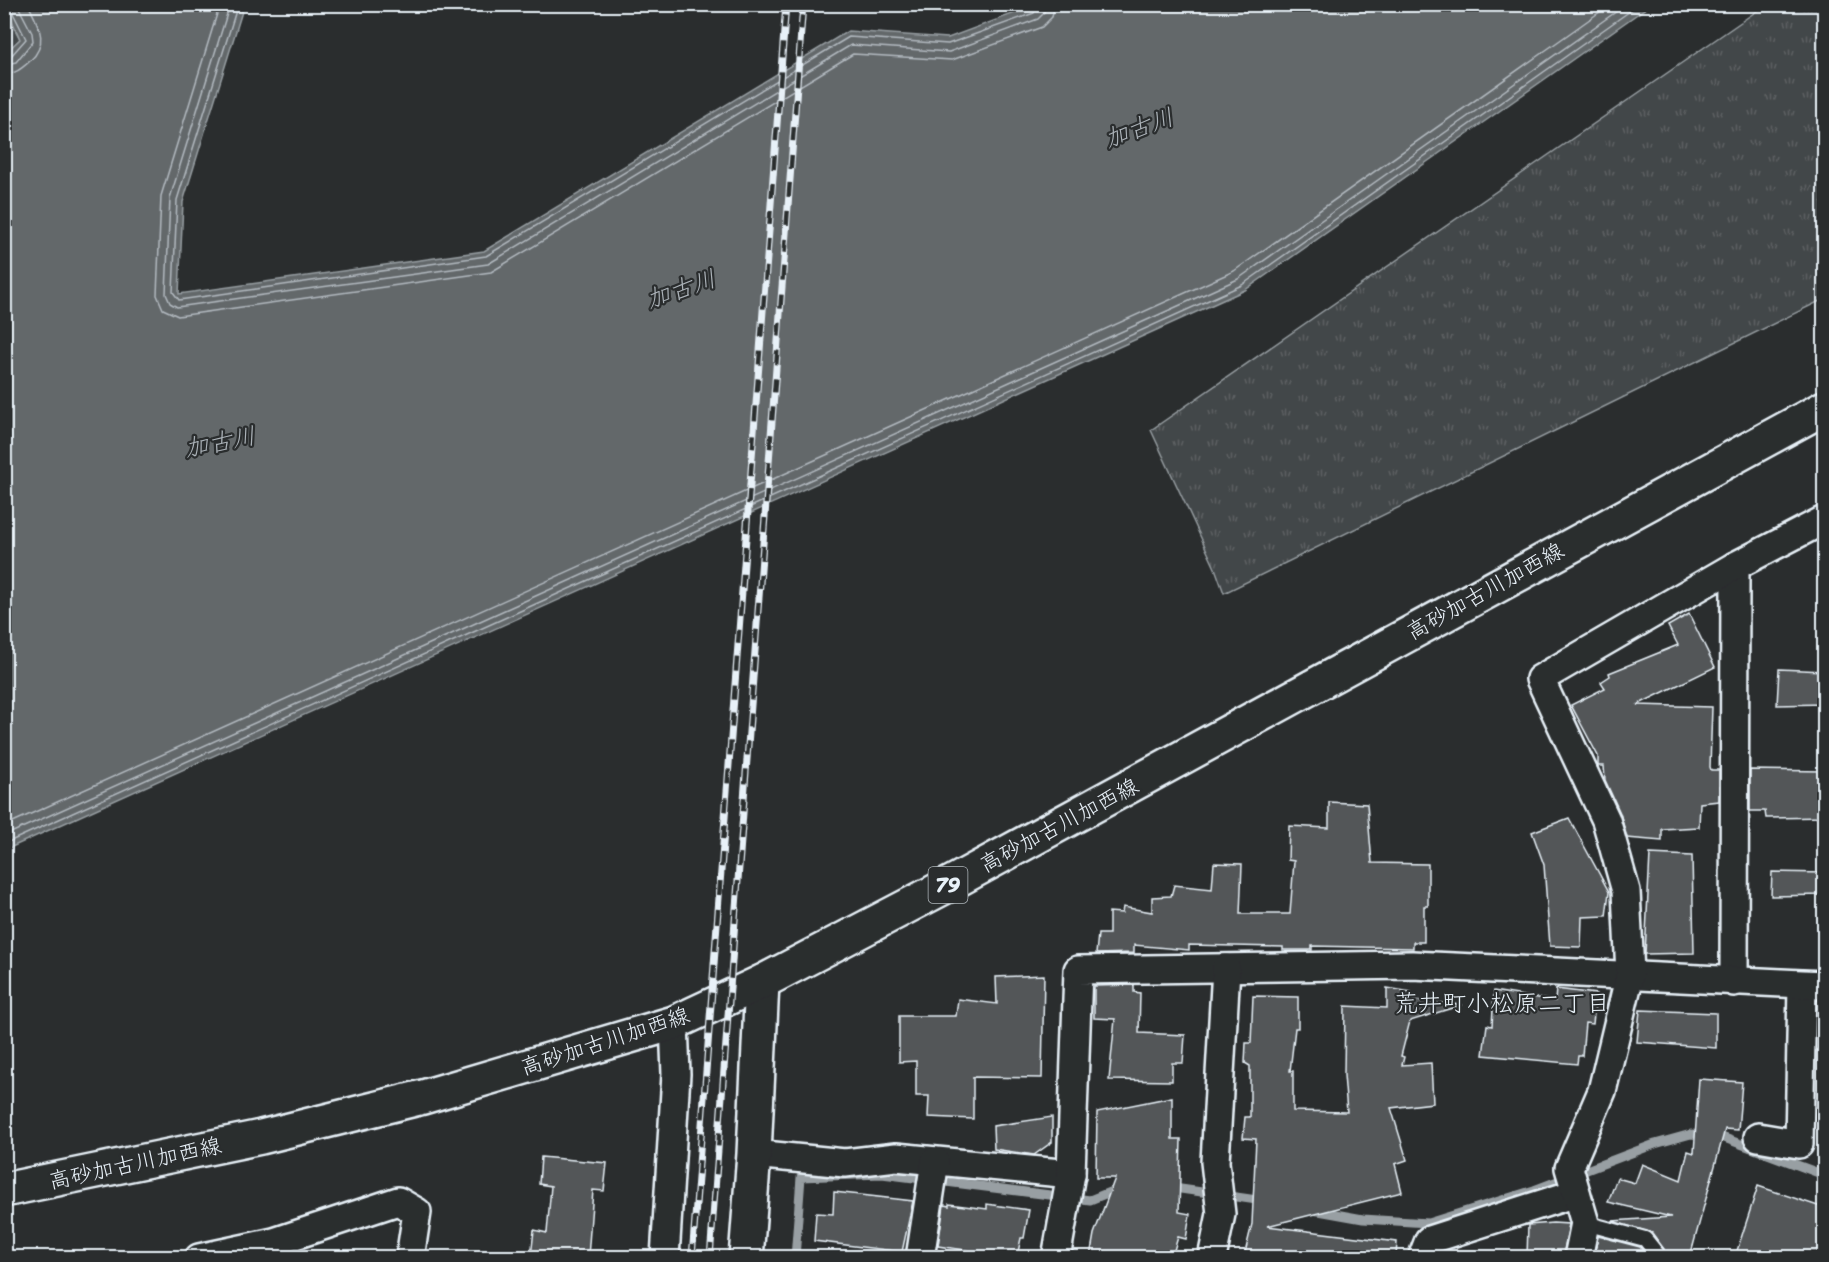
<svg xmlns="http://www.w3.org/2000/svg" width="1829" height="1262" font-family="Sriracha,'Klee One',sans-serif">
<style>
.grass{fill:url(#grass-tufts);stroke:#959ca0;stroke-width:1.5}
.water{fill:#63686b;stroke:#989fa3;stroke-width:1.5}
.lines{fill:none;stroke-linecap:round;stroke-linejoin:round}
.shore{stroke:#b3bac0;stroke-width:1.5}
.stream{stroke:#989fa3;stroke-width:9}
.building{fill:#535759;stroke:#e8f1f8;stroke-width:1.5}
.lane-casing{stroke:#e8f1f8;stroke-width:18}
.street-casing{stroke:#e8f1f8;stroke-width:32}
.secondary-casing{stroke:#e8f1f8;stroke-width:38}
.primary-casing{stroke:#e8f1f8;stroke-width:38}
.lane{stroke:#2a2d2e;stroke-width:14}
.street{stroke:#2a2d2e;stroke-width:27}
.secondary{stroke:#2a2d2e;stroke-width:33}
.primary{stroke:#2a2d2e;stroke-width:33}
.rail-casing{stroke:#e8f1f8;stroke-width:7}
.rail{stroke:#2a2d2e;stroke-width:4.5;stroke-dasharray:14;stroke-linecap:butt}
.labels{text-anchor:middle;dominant-baseline:central;stroke-width:4.5;stroke-linejoin:round;paint-order:stroke}
.shield{fill:#2a2d2e;stroke:#afb6bb;stroke-width:1.5}
.shield-label{font-size:21px;font-weight:bold;fill:#e8f1f8}
.street-label{font-size:22px;fill:#e8f1f8;stroke:#2a2d2e}
.water-label{font-size:24px;font-style:italic;fill:#acb3b9;stroke:#2a2d2e}
.neighbourhood-label{font-size:24px;fill:#e8f1f8;stroke:#2a2d2e}
</style>
<defs>
<pattern id="grass-tufts" width="24" height="20" patternUnits="userSpaceOnUse" patternTransform="scale(1.5)"><rect width="24" height="20" fill="#424648"/><path d="M3 7l-1-3M5 7V3M7 7l1-3M15 17l-1-3M17 17v-4M19 17l1-3" fill="none" stroke="#5d6163"/></pattern>
</defs>
<rect width="100%" height="100%" fill="#2a2d2e"/>
<filter id="ink" filterUnits="userSpaceOnUse"><feTurbulence type="fractalNoise" baseFrequency=".0167" numOctaves="2"/><feDisplacementMap in="SourceGraphic" scale="12" xChannelSelector="R" yChannelSelector="G"/><feConvolveMatrix kernelMatrix="1 2 1 2 8 2 1 2 1" color-interpolation-filters="sRGB"/></filter>
<g filter="url(#ink)">
<g class="grass">
<path d="M 1767,4 L 1824,5 L 1824,299 L 1224,593 L 1215,568 L 1151,430 Z"/>
<path d="M 4,9 L 20,39 L 5,54 L 4,53 Z"/>
</g>
<path class="water" d="M 5,4 L 244,5 L 183,202 L 179,294 L 484,251 L 848,31 L 948,38 L 1039,4 L 1650,5 L 1245,290 L 5,850 L 4,54 L 20,39 Z"/>
<g class="lines">
<g class="shore">
<path d="M 220,4 L 161,196 L 157,295 L 163,309 L 178,316 L 491,272 L 853,54 L 952,60 L 1042,27 L 1052,17 L 1055,4"/>
<path d="M 230,4 L 170,198 L 166,294 L 170,303 L 177,307 L 488,264 L 851,45 L 949,52 L 1038,19 L 1044,13 L 1046,4"/>
<path d="M 238,4 L 177,200 L 173,292 L 179,300 L 486,256 L 849,37 L 948,44 L 1034,13 L 1038,4"/>
<path d="M 4,8 L 12,11 L 26,39 L 11,56 L 4,57"/>
<path d="M 4,65 L 16,62 L 33,41 L 32,33 L 17,4"/>
<path d="M 4,74 C 16,74 22,68 30,61 C 50,42 38,25 28,4"/>
<path d="M 4,826 L 1234,271 L 1611,4"/>
<path d="M 4,836 L 1238,279 L 1627,4"/>
<path d="M 4,844 L 1242,285 L 1640,4"/>
</g>
<g class="stream">
<path d="M 1167,1187 L 1264,1201"/>
<path d="M 1313,1210 L 1363,1219 L 1428,1223 L 1534,1190 L 1655,1144 L 1691,1134 L 1719,1136 L 1824,1175"/>
<path d="M 795,1258 L 801,1177 L 882,1174 L 1090,1200 L 1122,1187"/>
</g>
</g>
<g class="building">
<path d="M 1689,614 L 1715,667 L 1637,705 L 1712,707 L 1710,767 L 1711,770 L 1719,770 L 1719,801 L 1700,803 L 1699,827 L 1662,829 L 1662,841 L 1627,838 L 1620,813 L 1605,780 L 1604,766 L 1598,766 L 1598,756 L 1571,705 L 1605,688 L 1601,682 L 1610,676 L 1609,673 L 1678,645 L 1668,626 Z"/>
<path d="M 1779,669 L 1824,671 L 1824,704 L 1777,705 Z"/>
<path d="M 1750,770 L 1824,771 L 1824,817 L 1766,818 L 1765,811 L 1750,811 Z"/>
<path d="M 1329,802 L 1367,804 L 1372,863 L 1428,864 L 1428,906 L 1424,906 L 1424,942 L 1413,942 L 1413,948 L 1312,946 L 1312,950 L 1283,950 L 1283,947 L 1189,945 L 1189,950 L 1134,945 L 1134,953 L 1096,954 L 1098,934 L 1109,934 L 1109,912 L 1122,913 L 1123,907 L 1152,912 L 1152,897 L 1171,896 L 1174,885 L 1212,889 L 1214,863 L 1242,864 L 1240,914 L 1290,914 L 1294,861 L 1288,860 L 1289,826 L 1329,828 Z"/>
<path d="M 1569,818 L 1609,892 L 1606,916 L 1582,917 L 1581,947 L 1550,946 L 1544,865 L 1532,832 Z"/>
<path d="M 1650,854 L 1692,856 L 1694,953 L 1645,954 Z"/>
<path d="M 1772,872 L 1824,873 L 1824,895 L 1771,896 Z"/>
<path d="M 1044,975 L 1042,1078 L 973,1077 L 973,1119 L 928,1117 L 929,1096 L 916,1096 L 916,1061 L 899,1062 L 899,1016 L 956,1016 L 958,999 L 997,1004 L 996,977 Z"/>
<path d="M 1134,985 L 1134,992 L 1140,993 L 1139,1033 L 1185,1035 L 1183,1063 L 1172,1063 L 1172,1081 L 1109,1080 L 1115,1019 L 1094,1018 L 1094,986 Z"/>
<path d="M 1387,988 L 1411,992 L 1413,1000 L 1462,1005 L 1410,1021 L 1401,1056 L 1404,1057 L 1402,1065 L 1431,1063 L 1433,1103 L 1391,1108 L 1407,1160 L 1395,1164 L 1402,1192 L 1267,1226 L 1397,1242 L 1396,1257 L 1244,1257 L 1252,1224 L 1256,1139 L 1243,1138 L 1245,1117 L 1250,1117 L 1250,1066 L 1245,1063 L 1246,1043 L 1251,1043 L 1253,996 L 1298,997 L 1298,1028 L 1295,1028 L 1290,1071 L 1293,1071 L 1293,1111 L 1347,1112 L 1344,1075 L 1345,1006 L 1387,1008 Z"/>
<path d="M 1556,989 L 1596,994 L 1593,1024 L 1585,1023 L 1582,1056 L 1578,1056 L 1577,1064 L 1483,1055 L 1487,1025 L 1492,1026 L 1494,991 L 1555,1001 Z"/>
<path d="M 1640,1010 L 1716,1013 L 1716,1048 L 1637,1042 Z"/>
<path d="M 1699,1079 L 1742,1082 L 1738,1130 L 1725,1129 L 1690,1257 L 1665,1257 L 1664,1249 L 1652,1233 L 1612,1221 L 1671,1217 L 1608,1202 L 1617,1178 L 1635,1183 L 1642,1164 L 1681,1180 L 1688,1151 L 1694,1153 Z"/>
<path d="M 1172,1097 L 1172,1139 L 1181,1139 L 1179,1212 L 1190,1214 L 1186,1239 L 1178,1237 L 1172,1257 L 1090,1257 L 1094,1234 L 1115,1178 L 1096,1178 L 1097,1112 Z"/>
<path d="M 1052,1117 L 1052,1142 L 1034,1155 L 994,1149 L 993,1126 Z"/>
<path d="M 541,1157 L 607,1163 L 604,1191 L 593,1190 L 588,1257 L 531,1257 L 534,1230 L 547,1233 L 551,1186 L 539,1184 Z"/>
<path d="M 1758,1186 L 1824,1208 L 1817,1257 L 1735,1257 Z"/>
<path d="M 834,1192 L 913,1201 L 902,1252 L 814,1241 L 816,1213 L 833,1214 Z"/>
<path d="M 949,1204 L 987,1209 L 987,1204 L 1029,1210 L 1024,1238 L 1021,1238 L 1017,1257 L 984,1257 L 984,1253 L 938,1246 L 944,1205 L 949,1206 Z"/>
<path d="M 1553,1223 L 1569,1224 L 1563,1257 L 1527,1257 L 1528,1225 Z"/>
<path d="M 1598,1236 L 1640,1247 L 1647,1257 L 1594,1257 Z"/>
</g>
<g class="lines">
<g class="lane-casing">
<path id="lane" d="M 1585,1223 L 1645,1239 L 1657,1254 L 1656,1258"/>
</g>
<g class="street-casing">
<g id="street">
<path d="M 1734,982 L 1735,566"/>
<path d="M 1758,1137 L 1799,1144 L 1802,985"/>
<path d="M 754,1154 L 845,1163 L 896,1157 L 1071,1174"/>
<path d="M 199,1258 L 274,1242 L 398,1201 L 417,1212 L 410,1258"/>
<path d="M 665,1258 L 676,1074 L 674,1023"/>
<path d="M 920,1258 L 935,1161"/>
<path d="M 1056,1258 L 1071,1174 L 1078,970 L 1412,965 L 1824,985"/>
<path d="M 1212,1258 L 1221,1214 L 1215,1162 L 1226,968"/>
<path d="M 1422,1258 L 1429,1240 L 1576,1193"/>
<path d="M 1578,1258 L 1585,1223 L 1569,1168 L 1602,1091 L 1630,974 L 1626,891 L 1606,820 L 1540,679 L 1735,566 L 1824,520"/>
</g>
</g>
<g class="secondary-casing">
<path id="secondary" d="M 746,1258 L 754,1154 L 762,982"/>
</g>
<g class="primary-casing">
<path id="primary" d="M 4,1190 L 261,1137 L 423,1097 L 674,1023 L 762,982 L 946,886 L 1824,408"/>
</g>
<use href="#lane" class="lane"/>
<use href="#street" class="street"/>
<use href="#secondary" class="secondary"/>
<use href="#primary" class="primary"/>
<g class="rail-casing">
<g id="rail">
<path d="M 692,1258 L 786,4"/>
<path d="M 710,1258 L 803,4"/>
</g>
</g>
<use href="#rail" class="rail"/>
</g>
</g>
<g class="labels">
<rect class="shield" x="928.5" y="867" width="39" height="36" rx="4.5"/>
<g class="shield-label">
<text x="948" y="885">79</text>
</g>
<g class="street-label">
<text transform="translate(1485 591) rotate(-29)">高砂加古川加西線</text>
<text transform="translate(1059 825) rotate(-28)">高砂加古川加西線</text>
<text transform="translate(605 1041) rotate(-18)">高砂加古川加西線</text>
<text transform="translate(135 1163) rotate(-12)">高砂加古川加西線</text>
</g>
<g class="water-label">
<text transform="translate(1139 128) rotate(-20)">加古川</text>
<text transform="translate(681 289) rotate(-19)">加古川</text>
<text transform="translate(220 442) rotate(-11)">加古川</text>
</g>
<g class="neighbourhood-label">
<text x="1502" y="1003">荒井町小松原二丁目</text>
</g>
</g>
<rect width="1829" height="1262" fill="none" stroke="#2a2d2e" stroke-width="24"/>
<rect x="12" y="12" width="1805" height="1238" fill="none" stroke="#e8f1f8" stroke-width="2" filter="url(#ink)"/>
</svg>
